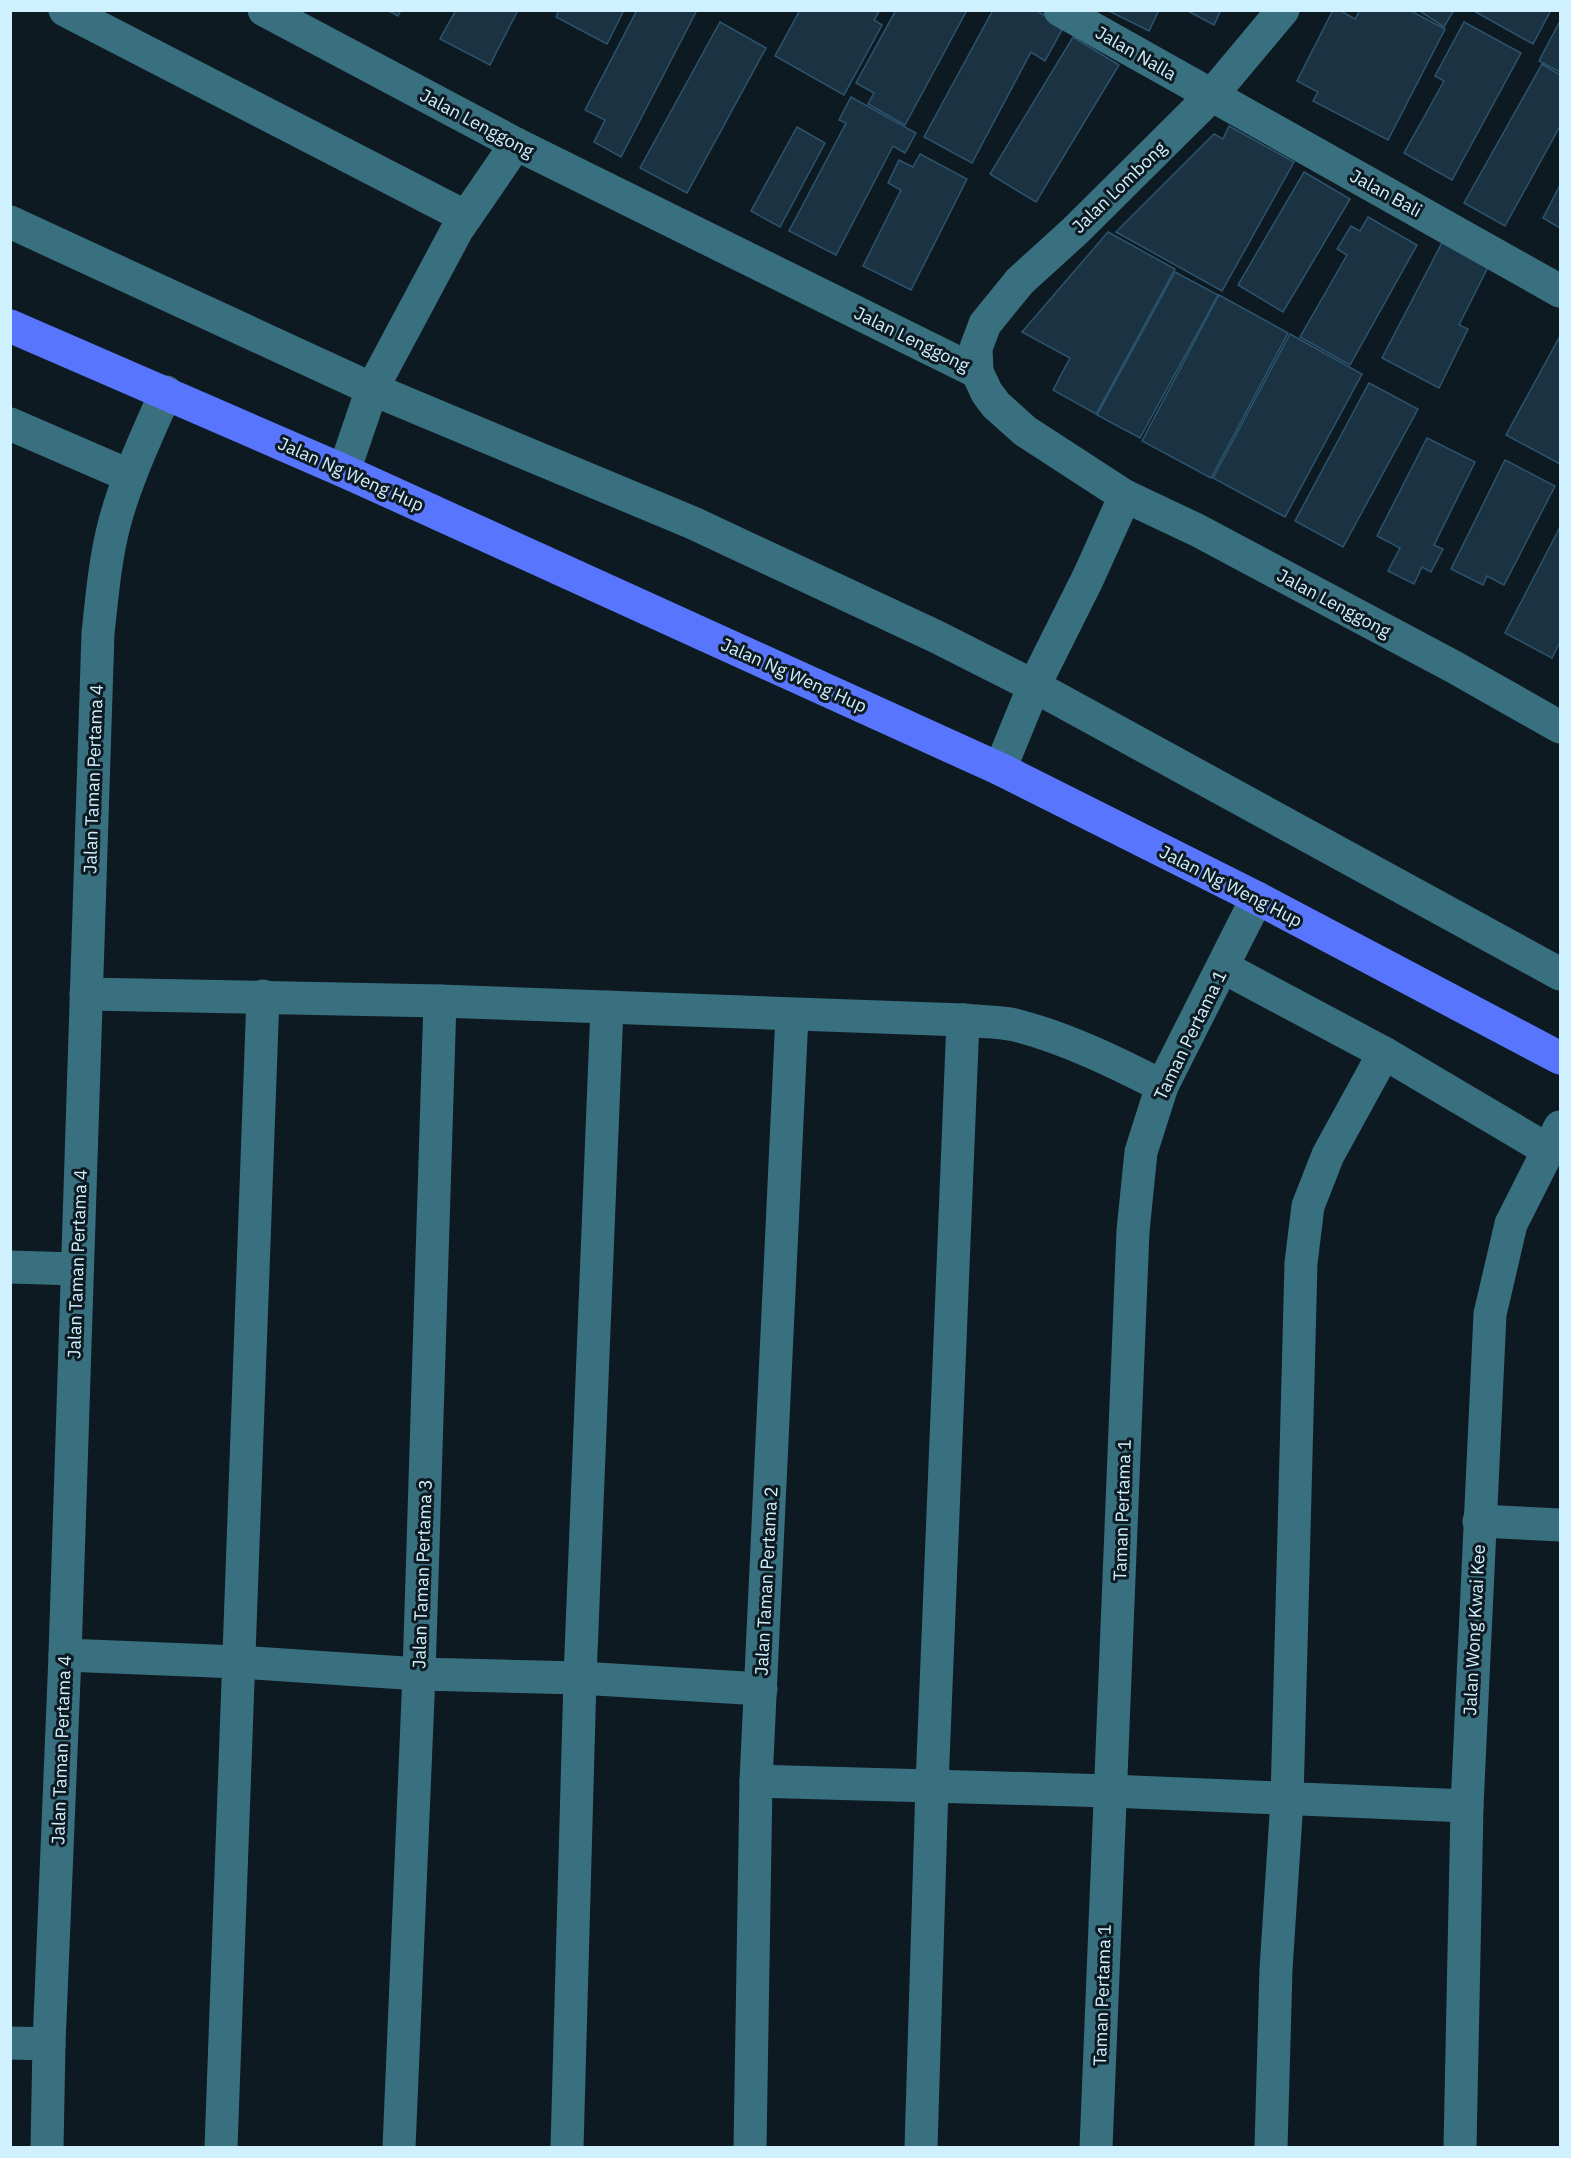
<svg xmlns="http://www.w3.org/2000/svg" width="1571" height="2158" font-family="'IBM Plex Sans',sans-serif">
<style>
.building{fill:#1a3242;stroke:#2c546e;stroke-width:1.5}
.lines{fill:none;stroke-linecap:round;stroke-linejoin:round}
.minor{stroke:#397080;stroke-width:33}
.major{stroke:#5876fd;stroke-width:33}
.labels{text-anchor:middle;dominant-baseline:central;stroke-width:6;stroke-linejoin:round;paint-order:stroke}
.street-label{font-size:18px;fill:#cff0fe;stroke:#0e1a22}
</style>
<rect width="100%" height="100%" fill="#0e1a22"/>
<g class="building">
<path d="M 387,10 L 401,10 L 398,16 Z"/>
<path d="M 456,10 L 518,10 L 490,65 L 440,39 Z"/>
<path d="M 559,10 L 624,10 L 607,44 L 556,17 Z"/>
<path d="M 637,10 L 697,10 L 621,157 L 594,142 L 605,120 L 585,110 Z"/>
<path d="M 800,10 L 880,10 L 874,20 L 882,25 L 844,95 L 775,56 Z"/>
<path d="M 896,10 L 967,10 L 905,125 L 868,104 L 874,93 L 856,83 Z"/>
<path d="M 993,10 L 1035,10 L 1064,26 L 1045,61 L 1031,52 L 972,163 L 924,137 Z"/>
<path d="M 1107,10 L 1159,10 L 1149,31 Z"/>
<path d="M 1186,10 L 1221,10 L 1214,25 Z"/>
<path d="M 1333,10 L 1339,10 L 1355,19 L 1360,10 L 1409,10 L 1445,29 L 1388,140 L 1313,101 L 1318,92 L 1297,81 Z"/>
<path d="M 1418,10 L 1454,10 L 1444,27 Z"/>
<path d="M 1472,10 L 1551,10 L 1533,44 Z"/>
<path d="M 1560,21 L 1560,72 L 1539,61 Z"/>
<path d="M 720,22 L 766,48 L 687,193 L 640,168 Z"/>
<path d="M 1464,22 L 1521,53 L 1452,180 L 1404,153 L 1444,81 L 1435,76 Z"/>
<path d="M 1073,37 L 1119,65 L 1036,202 L 990,174 Z"/>
<path d="M 1542,64 L 1560,75 L 1560,126 L 1505,226 L 1464,203 Z"/>
<path d="M 851,97 L 916,133 L 905,153 L 893,146 L 836,255 L 789,231 L 846,123 L 839,120 Z"/>
<path d="M 1229,126 L 1294,162 L 1222,291 L 1116,232 L 1214,134 L 1223,139 Z"/>
<path d="M 797,127 L 825,143 L 780,227 L 751,211 Z"/>
<path d="M 920,154 L 967,179 L 911,290 L 863,266 L 901,190 L 888,183 L 899,160 L 913,167 Z"/>
<path d="M 1304,172 L 1350,199 L 1283,312 L 1238,285 Z"/>
<path d="M 1560,185 L 1560,228 L 1543,218 Z"/>
<path d="M 1368,217 L 1417,245 L 1350,365 L 1300,337 L 1347,255 L 1337,249 L 1351,226 L 1360,231 Z"/>
<path d="M 1108,232 L 1175,269 L 1096,414 L 1053,390 L 1070,358 L 1022,332 Z"/>
<path d="M 1445,237 L 1491,261 L 1459,325 L 1468,329 L 1439,388 L 1382,358 Z"/>
<path d="M 1175,272 L 1218,295 L 1140,438 L 1097,415 Z"/>
<path d="M 1219,295 L 1288,333 L 1211,478 L 1142,441 Z"/>
<path d="M 1290,334 L 1362,374 L 1285,517 L 1213,478 Z"/>
<path d="M 1560,336 L 1560,464 L 1506,435 Z"/>
<path d="M 1369,383 L 1418,409 L 1343,547 L 1295,521 Z"/>
<path d="M 1427,438 L 1475,462 L 1434,545 L 1443,549 L 1431,572 L 1422,567 L 1414,584 L 1388,571 L 1400,548 L 1377,536 Z"/>
<path d="M 1505,460 L 1555,486 L 1504,585 L 1487,576 L 1483,585 L 1451,569 Z"/>
<path d="M 1560,527 L 1560,642 L 1552,658 L 1505,633 Z"/>
</g>
<g class="lines">
<g class="minor">
<path d="M 65,10 L 466,217"/>
<path d="M 264,10 L 516,144 L 977,372 L 987,393 L 996,405 L 1025,431 L 1125,496 L 1197,530 L 1454,667 L 1560,727"/>
<path d="M 1060,10 L 1560,291"/>
<path d="M 10,222 L 372,389 L 693,523 L 937,637 L 1034,686 L 1560,974"/>
<path d="M 977,372 L 976,348 L 985,324 L 1020,281 L 1075,231 L 1211,96 L 1283,10"/>
<path d="M 10,424 L 130,476"/>
<path d="M 344,471 L 372,389 L 457,230 L 516,144"/>
<path d="M 1000,769 L 1034,686 L 1088,578 L 1125,496"/>
<path d="M 1223,967 L 1384,1053 L 1548,1150"/>
<path d="M 86,994 L 440,1001 L 963,1020 C 980,1022 998,1021 1015,1025 C 1066,1038 1115,1062 1162,1086"/>
<path d="M 10,1267 L 77,1269"/>
<path d="M 1479,1521 L 1560,1525"/>
<path d="M 65,1655 L 238,1662 L 419,1674 L 580,1678 L 761,1689"/>
<path d="M 756,1781 L 1110,1791 L 1467,1806"/>
<path d="M 10,2043 L 49,2044"/>
<path d="M 47,2148 L 49,2044 L 65,1655 L 98,633 C 102,597 105,560 114,525 C 126,479 147,436 166,392"/>
<path d="M 221,2148 L 263,996"/>
<path d="M 399,2148 L 419,1674 L 440,1001"/>
<path d="M 567,2148 L 580,1678 L 607,1007"/>
<path d="M 750,2148 L 756,1781 L 792,1015"/>
<path d="M 921,2148 L 932,1785 L 963,1020"/>
<path d="M 1096,2148 L 1133,1231 L 1141,1152 L 1162,1086 L 1257,898"/>
<path d="M 1271,2148 L 1276,1969 L 1287,1800 L 1301,1263 L 1308,1206 L 1328,1155 L 1384,1053"/>
<path d="M 1460,2148 L 1467,1806 L 1490,1314 L 1511,1224 L 1560,1127"/>
</g>
<path class="major" d="M 10,326 L 344,471 L 1000,769 L 1257,898 L 1560,1058"/>
</g>
<g class="labels">
<g class="street-label">
<text transform="translate(1136 53) rotate(30)">Jalan Nalla</text>
<text transform="translate(477 123) rotate(28)">Jalan Lenggong</text>
<text transform="translate(1119 187) rotate(-44)">Jalan Lombong</text>
<text transform="translate(1386 193) rotate(29)">Jalan Bali</text>
<text transform="translate(912 339) rotate(26)">Jalan Lenggong</text>
<text transform="translate(351 474) rotate(24)">Jalan Ng Weng Hup</text>
<text transform="translate(1334 603) rotate(28)">Jalan Lenggong</text>
<text transform="translate(794 675) rotate(24)">Jalan Ng Weng Hup</text>
<text transform="translate(93 779) rotate(-88)">Jalan Taman Pertama 4</text>
<text transform="translate(1231 886) rotate(27)">Jalan Ng Weng Hup</text>
<text transform="translate(1190 1035) rotate(-64)">Taman Pertama 1</text>
<text transform="translate(77 1264) rotate(-88)">Jalan Taman Pertama 4</text>
<text transform="translate(1122 1510) rotate(-88)">Taman Pertama 1</text>
<text transform="translate(422 1574) rotate(-88)">Jalan Taman Pertama 3</text>
<text transform="translate(766 1581) rotate(-87)">Jalan Taman Pertama 2</text>
<text transform="translate(1474 1630) rotate(-87)">Jalan Wong Kwai Kee</text>
<text transform="translate(61 1750) rotate(-88)">Jalan Taman Pertama 4</text>
<text transform="translate(1102 1995) rotate(-88)">Taman Pertama 1</text>
</g>
</g>
<rect width="1571" height="2158" fill="none" stroke="#cff0fe" stroke-width="24"/>
</svg>
